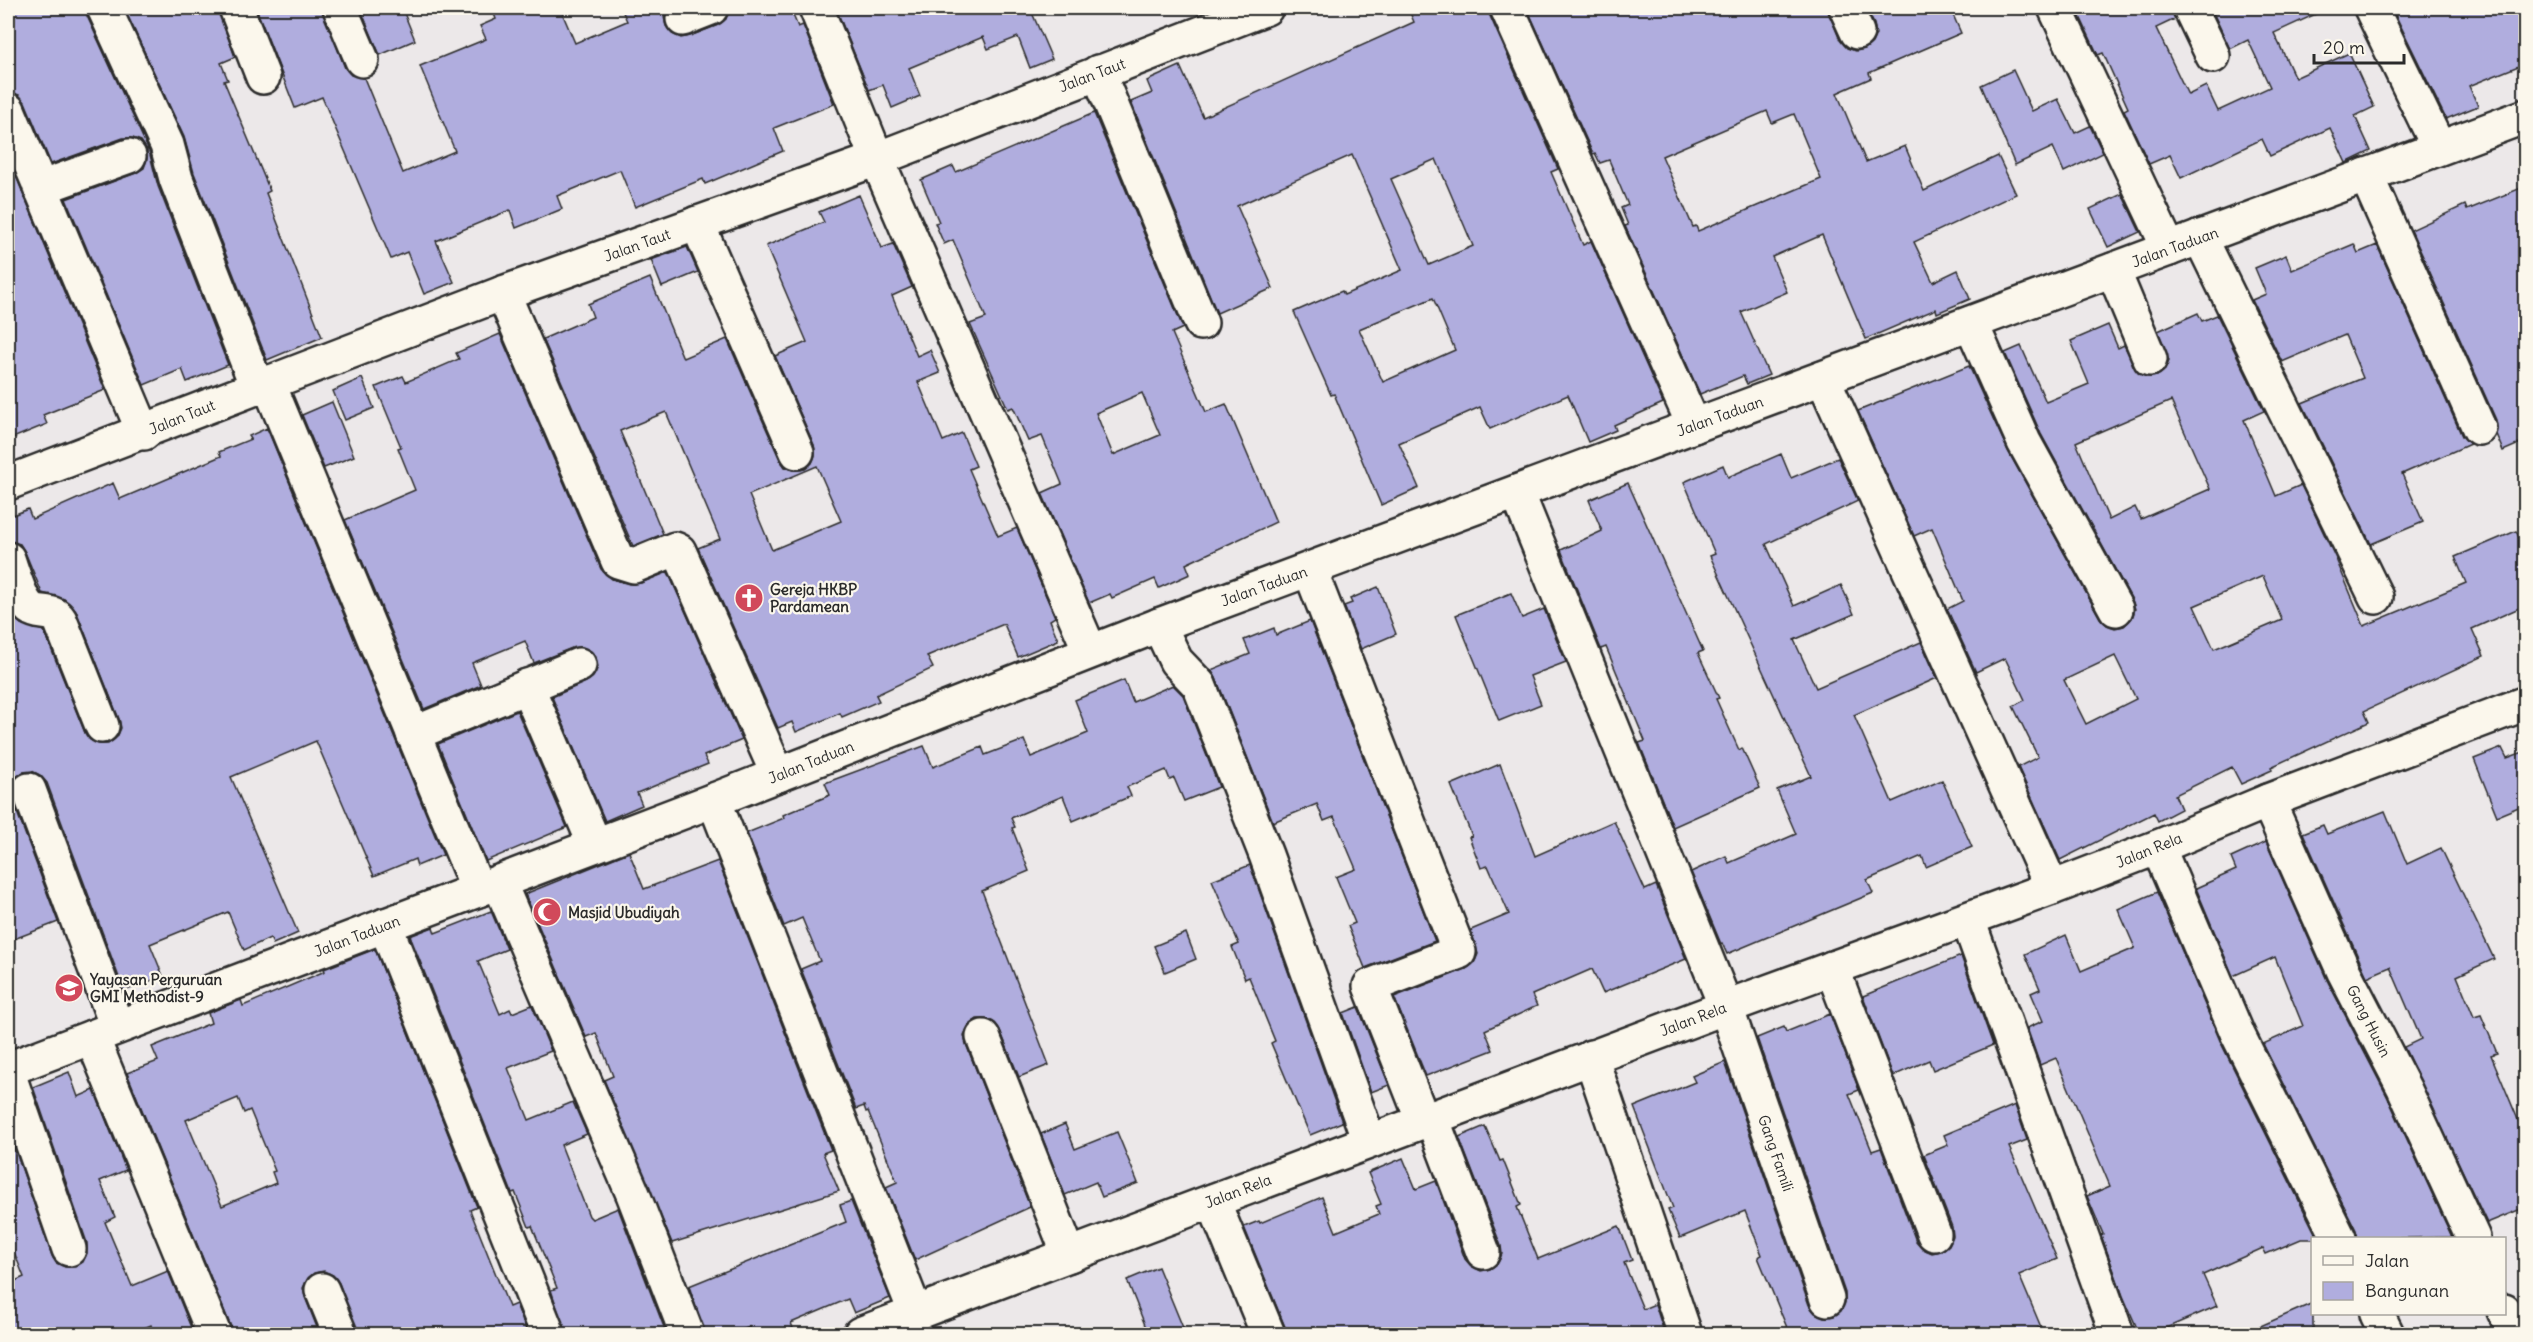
<svg xmlns="http://www.w3.org/2000/svg" width="2533" height="1342" font-family="Delius,sans-serif">
<style>
.building{fill:#b0adde;stroke:#2b2b2b;stroke-width:1.5;fill-rule:evenodd}
.lines{fill:none;stroke-linecap:round;stroke-linejoin:round}
.minor-casing{stroke:#2b2b2b;stroke-width:38}
.minor{stroke:#fbf7ec;stroke-width:33}
.labels{text-anchor:middle;dominant-baseline:central;stroke-width:4.5;stroke-linejoin:round;paint-order:stroke}
.street-label{font-size:15px;fill:#2b2b2b;stroke:#fbf7ec}
.poi-label{font-size:15px;font-weight:bold;fill:#2b2b2b;stroke:#fbf7ec;text-anchor:start}
</style>
<rect width="100%" height="100%" fill="#ece8e9"/>
<filter id="ink" filterUnits="userSpaceOnUse"><feTurbulence type="fractalNoise" baseFrequency=".0167" numOctaves="2"/><feDisplacementMap in="SourceGraphic" scale="12" xChannelSelector="R" yChannelSelector="G"/><feConvolveMatrix kernelMatrix="1 2 1 2 8 2 1 2 1" color-interpolation-filters="sRGB"/></filter>
<g filter="url(#ink)">
<g class="building">
<path d="M 8,8 L 85,8 L 87,16 L 149,151 L 158,186 L 228,365 L 187,382 L 182,369 L 144,385 L 66,199 L 136,173 L 144,168 L 147,159 L 147,150 L 141,141 L 132,138 L 123,138 L 51,164 L 25,102 L 19,95 L 8,92 Z"/>
<path d="M 124,8 L 218,8 L 235,57 L 221,63 L 228,80 L 224,81 L 270,191 L 266,193 L 322,337 L 267,360 L 194,173 L 184,137 Z"/>
<path d="M 256,8 L 322,8 L 345,68 L 351,75 L 364,78 L 403,173 L 455,151 L 420,66 L 486,39 L 480,26 L 496,19 L 492,8 L 560,8 L 575,43 L 627,21 L 621,8 L 668,8 L 664,17 L 666,26 L 672,34 L 681,38 L 690,36 L 718,25 L 726,19 L 729,8 L 790,8 L 798,27 L 803,25 L 834,104 L 774,128 L 783,151 L 705,184 L 703,179 L 635,207 L 620,170 L 557,196 L 562,209 L 516,228 L 510,210 L 436,241 L 454,282 L 424,294 L 407,252 L 391,259 L 322,97 L 295,108 Z"/>
<path d="M 360,8 L 402,8 L 415,40 L 380,55 Z"/>
<path d="M 846,8 L 1030,8 L 1052,59 L 1030,68 L 1018,37 L 988,49 L 983,37 L 909,68 L 920,96 L 892,108 L 883,85 L 869,90 L 837,11 Z"/>
<path d="M 1408,8 L 1488,8 L 1490,16 L 1558,169 L 1551,172 L 1583,245 L 1591,241 L 1663,403 L 1614,425 L 1616,430 L 1588,442 L 1568,395 L 1490,429 L 1480,407 L 1399,443 L 1419,488 L 1381,505 L 1334,394 L 1331,395 L 1294,312 L 1342,291 L 1344,295 L 1402,270 L 1352,155 L 1237,206 L 1273,288 L 1217,313 L 1131,102 L 1152,93 L 1147,81 L 1180,66 L 1203,117 L 1414,22 ZM 1436,159 L 1473,246 L 1429,265 L 1391,179 ZM 1433,298 L 1455,350 L 1383,382 L 1359,329 Z"/>
<path d="M 1527,8 L 1827,8 L 1840,40 L 1847,48 L 1856,51 L 1865,49 L 1872,43 L 1876,34 L 1874,24 L 1866,8 L 1950,8 L 1961,33 L 1869,73 L 1871,78 L 1837,93 L 1866,162 L 1905,146 L 1924,191 L 1998,156 L 2016,194 L 1914,242 L 1933,282 L 1958,270 L 1970,299 L 1937,313 L 1936,309 L 1866,339 L 1822,235 L 1772,257 L 1787,292 L 1741,312 L 1769,375 L 1747,384 L 1743,376 L 1700,394 L 1625,226 L 1628,225 L 1621,208 L 1628,205 L 1609,160 L 1600,163 L 1595,153 L 1593,154 ZM 1767,111 L 1772,123 L 1794,114 L 1821,179 L 1698,231 L 1696,226 L 1693,227 L 1662,156 Z"/>
<path d="M 2076,8 L 2171,8 L 2175,19 L 2156,28 L 2188,95 L 2206,86 L 2218,111 L 2270,87 L 2248,40 L 2230,49 L 2211,8 L 2329,8 L 2274,33 L 2295,78 L 2349,53 L 2374,107 L 2355,116 L 2371,151 L 2346,163 L 2330,128 L 2270,156 L 2262,139 L 2181,178 L 2170,155 L 2149,164 L 2124,110 L 2128,108 L 2103,53 L 2098,55 Z"/>
<path d="M 2392,8 L 2526,8 L 2526,63 L 2469,86 L 2478,106 L 2446,119 Z"/>
<path d="M 2013,70 L 2032,111 L 2058,99 L 2075,133 L 2090,126 L 2103,153 L 2064,172 L 2053,147 L 2015,165 L 1981,85 Z"/>
<path d="M 1094,113 L 1183,328 L 1172,333 L 1206,412 L 1226,404 L 1276,522 L 1186,564 L 1190,574 L 1159,588 L 1155,579 L 1112,598 L 1110,594 L 1089,603 L 1042,493 L 1062,484 L 1042,436 L 1028,441 L 1013,407 L 1008,409 L 970,324 L 986,318 L 953,240 L 944,244 L 935,223 L 939,222 L 921,180 L 953,166 L 956,172 ZM 1142,393 L 1160,435 L 1113,455 L 1096,413 Z"/>
<path d="M 8,157 L 105,390 L 43,415 L 47,424 L 8,440 Z"/>
<path d="M 2526,186 L 2526,441 L 2503,451 L 2496,434 L 2496,420 L 2411,230 L 2465,205 L 2467,210 Z"/>
<path d="M 2122,194 L 2140,232 L 2108,247 L 2090,209 Z"/>
<path d="M 859,195 L 882,248 L 893,244 L 912,287 L 892,296 L 917,356 L 930,350 L 940,373 L 918,382 L 943,441 L 962,433 L 976,466 L 969,469 L 998,536 L 1017,528 L 1055,617 L 1050,620 L 1058,640 L 1018,657 L 1004,624 L 927,656 L 933,668 L 876,695 L 879,701 L 842,717 L 840,713 L 796,732 L 792,722 L 778,728 L 698,548 L 720,539 L 666,412 L 620,431 L 663,534 L 633,546 L 543,339 L 593,317 L 588,304 L 650,278 L 683,358 L 727,339 L 780,460 L 785,467 L 794,470 L 805,469 L 812,463 L 815,455 L 814,445 L 775,356 L 807,342 L 766,246 L 824,222 L 819,212 ZM 817,466 L 841,521 L 772,550 L 749,495 Z"/>
<path d="M 2354,244 L 2358,253 L 2377,245 L 2462,436 L 2470,444 L 2402,474 L 2423,522 L 2371,544 L 2302,403 L 2363,378 L 2345,335 L 2282,362 L 2252,300 L 2266,294 L 2255,268 L 2286,255 L 2292,270 Z"/>
<path d="M 687,247 L 698,272 L 662,287 L 651,260 Z"/>
<path d="M 2198,313 L 2202,321 L 2217,315 L 2264,411 L 2244,420 L 2276,496 L 2301,485 L 2336,559 L 2364,626 L 2466,583 L 2455,557 L 2516,531 L 2526,552 L 2526,605 L 2472,629 L 2484,656 L 2364,711 L 2369,722 L 2271,767 L 2272,770 L 2241,784 L 2232,767 L 2175,795 L 2181,809 L 2158,821 L 2154,813 L 2060,860 L 2018,767 L 2038,757 L 2013,706 L 2025,700 L 2005,658 L 1976,672 L 1947,609 L 1963,601 L 1932,528 L 1914,536 L 1858,411 L 1969,366 L 2008,451 L 2100,618 L 2107,625 L 2115,628 L 2124,626 L 2132,618 L 2135,609 L 2132,600 L 2041,434 L 2005,353 L 2021,346 L 2046,402 L 2089,384 L 2071,341 L 2108,325 L 2118,348 L 2124,345 L 2138,373 L 2147,377 L 2157,376 L 2165,370 L 2169,361 L 2158,331 ZM 2171,401 L 2210,489 L 2141,519 L 2135,507 L 2109,520 L 2076,442 ZM 2263,576 L 2282,620 L 2214,649 L 2194,606 ZM 2115,656 L 2136,699 L 2086,724 L 2064,680 Z"/>
<path d="M 500,334 L 601,569 L 612,579 L 629,584 L 641,583 L 668,572 L 742,740 L 704,756 L 708,764 L 637,793 L 642,805 L 605,821 L 552,697 L 586,682 L 593,677 L 598,667 L 596,657 L 591,651 L 582,647 L 572,648 L 534,663 L 525,641 L 472,663 L 481,685 L 424,709 L 345,520 L 415,490 L 398,448 L 401,447 L 376,387 L 403,376 L 406,382 L 459,359 L 456,353 Z"/>
<path d="M 362,378 L 374,408 L 345,420 L 333,391 Z"/>
<path d="M 332,402 L 354,456 L 324,468 L 302,415 Z"/>
<path d="M 267,428 L 443,855 L 417,866 L 415,859 L 374,876 L 316,741 L 231,777 L 298,933 L 273,944 L 270,938 L 244,950 L 228,912 L 150,944 L 163,976 L 124,991 L 47,783 L 40,775 L 32,771 L 23,772 L 15,778 L 11,786 L 11,796 L 58,922 L 14,939 L 8,923 L 8,609 L 21,624 L 44,631 L 85,733 L 90,740 L 99,744 L 108,744 L 117,737 L 121,728 L 119,719 L 77,613 L 64,599 L 42,593 L 25,552 L 20,544 L 8,541 L 8,517 L 28,509 L 32,519 L 113,483 L 120,499 L 221,456 L 219,452 L 251,439 L 249,436 Z"/>
<path d="M 1781,454 L 1791,478 L 1838,458 L 1858,501 L 1766,544 L 1794,606 L 1841,585 L 1854,614 L 1794,640 L 1816,688 L 1921,642 L 1937,678 L 1854,715 L 1892,802 L 1942,780 L 1972,847 L 1926,867 L 1922,856 L 1867,880 L 1873,893 L 1727,954 L 1722,943 L 1721,944 L 1691,872 L 1726,856 L 1729,863 L 1796,834 L 1777,790 L 1811,776 L 1710,556 L 1715,554 L 1684,482 L 1723,465 L 1728,477 Z"/>
<path d="M 1628,483 L 1703,651 L 1698,653 L 1719,698 L 1716,699 L 1739,750 L 1742,748 L 1760,788 L 1673,827 L 1639,743 L 1645,741 L 1606,647 L 1601,649 L 1561,550 L 1602,531 L 1589,500 Z"/>
<path d="M 1378,587 L 1396,634 L 1361,649 L 1344,606 L 1352,603 L 1350,599 Z"/>
<path d="M 1511,593 L 1522,618 L 1544,609 L 1566,662 L 1530,676 L 1541,704 L 1499,721 L 1456,615 Z"/>
<path d="M 1310,621 L 1435,941 L 1365,968 L 1348,926 L 1355,923 L 1336,877 L 1356,869 L 1334,817 L 1324,821 L 1317,804 L 1273,822 L 1216,678 L 1211,670 L 1250,654 L 1244,640 L 1274,628 L 1276,635 Z"/>
<path d="M 1124,680 L 1133,702 L 1173,685 L 1183,695 L 1219,787 L 1184,801 L 1174,778 L 1170,780 L 1166,770 L 1127,787 L 1131,796 L 1073,821 L 1063,796 L 1011,818 L 1015,827 L 1012,828 L 1029,871 L 982,891 L 1049,1065 L 1019,1077 L 1000,1030 L 995,1023 L 986,1019 L 977,1019 L 969,1025 L 964,1035 L 966,1044 L 1030,1207 L 915,1260 L 886,1187 L 897,1182 L 868,1111 L 866,1112 L 864,1106 L 856,1109 L 801,969 L 820,961 L 802,918 L 784,926 L 747,833 L 784,818 L 783,815 L 830,795 L 825,783 L 924,746 L 933,767 L 982,747 L 985,755 L 1024,740 L 1031,757 L 1088,733 L 1075,700 Z"/>
<path d="M 517,711 L 567,827 L 486,861 L 438,744 Z"/>
<path d="M 2502,748 L 2507,758 L 2526,751 L 2526,804 L 2497,816 L 2474,759 Z"/>
<path d="M 1500,764 L 1535,856 L 1614,821 L 1645,890 L 1656,885 L 1686,959 L 1603,993 L 1592,969 L 1532,995 L 1537,1006 L 1485,1030 L 1493,1050 L 1426,1076 L 1394,997 L 1466,969 L 1474,963 L 1478,954 L 1471,930 L 1509,914 L 1488,866 L 1481,868 L 1469,837 L 1472,836 L 1451,785 Z"/>
<path d="M 2385,811 L 2407,864 L 2441,848 L 2494,959 L 2457,976 L 2474,1017 L 2481,1015 L 2497,1053 L 2491,1055 L 2519,1122 L 2526,1119 L 2526,1207 L 2487,1223 L 2404,1047 L 2421,1039 L 2390,967 L 2367,977 L 2303,833 L 2323,825 L 2327,834 Z"/>
<path d="M 2266,842 L 2327,980 L 2387,1096 L 2452,1237 L 2358,1239 L 2356,1230 L 2263,1044 L 2303,1026 L 2275,957 L 2233,976 L 2196,888 L 2236,870 L 2231,858 Z"/>
<path d="M 629,852 L 644,889 L 718,861 L 831,1150 L 823,1153 L 839,1191 L 672,1243 L 604,1080 L 613,1076 L 596,1033 L 586,1037 L 525,894 Z"/>
<path d="M 1250,865 L 1342,1122 L 1310,1135 L 1271,1043 L 1275,1041 L 1249,977 L 1245,979 L 1232,947 L 1239,944 L 1212,880 Z"/>
<path d="M 2157,892 L 2221,1043 L 2318,1239 L 2301,1239 L 2266,1254 L 2263,1248 L 2203,1275 L 2217,1306 L 2150,1335 L 2140,1335 L 2123,1296 L 2101,1235 L 2103,1234 L 2087,1196 L 2110,1186 L 2056,1058 L 2040,1065 L 2027,1028 L 2043,1021 L 2031,993 L 2040,989 L 2025,954 L 2066,935 L 2081,971 L 2135,948 L 2118,909 Z"/>
<path d="M 491,911 L 507,949 L 478,961 L 500,1014 L 510,1009 L 512,1013 L 532,1005 L 551,1051 L 508,1068 L 529,1120 L 573,1102 L 587,1134 L 561,1145 L 589,1216 L 592,1219 L 618,1208 L 667,1335 L 566,1335 L 551,1290 L 557,1288 L 532,1226 L 529,1227 L 515,1192 L 512,1193 L 410,936 L 433,927 L 435,933 Z"/>
<path d="M 1186,933 L 1196,959 L 1165,972 L 1154,946 Z"/>
<path d="M 375,949 L 477,1207 L 470,1210 L 509,1307 L 516,1304 L 528,1335 L 358,1335 L 339,1283 L 333,1275 L 324,1271 L 314,1273 L 308,1278 L 303,1288 L 305,1297 L 320,1335 L 232,1335 L 231,1327 L 127,1073 L 158,1061 L 152,1047 L 211,1023 L 208,1013 L 241,1000 L 243,1006 L 325,971 L 324,969 ZM 238,1098 L 244,1113 L 250,1110 L 275,1171 L 272,1172 L 276,1183 L 222,1206 L 186,1120 Z"/>
<path d="M 1961,956 L 1993,1045 L 1933,1070 L 1929,1060 L 1893,1076 L 1863,996 Z"/>
<path d="M 1358,1007 L 1389,1085 L 1371,1092 L 1343,1013 Z"/>
<path d="M 1830,1014 L 1859,1090 L 1849,1094 L 1872,1151 L 1881,1148 L 1916,1241 L 1923,1249 L 1932,1253 L 1941,1251 L 1949,1245 L 1953,1236 L 1952,1227 L 1924,1155 L 1948,1145 L 1944,1135 L 2015,1105 L 2027,1140 L 2009,1147 L 2057,1259 L 2019,1275 L 2041,1327 L 2023,1335 L 1790,1335 L 1758,1257 L 1762,1255 L 1745,1211 L 1680,1238 L 1668,1210 L 1673,1208 L 1634,1107 L 1695,1082 L 1692,1076 L 1725,1062 L 1809,1305 L 1815,1313 L 1824,1317 L 1834,1316 L 1841,1311 L 1845,1302 L 1845,1293 L 1757,1038 L 1784,1027 L 1786,1032 Z"/>
<path d="M 69,1072 L 78,1097 L 94,1090 L 126,1170 L 100,1181 L 115,1217 L 105,1222 L 132,1286 L 168,1271 L 194,1335 L 153,1335 L 151,1325 L 127,1335 L 8,1335 L 8,1284 L 24,1277 L 8,1237 L 8,1129 L 52,1256 L 56,1263 L 65,1267 L 75,1267 L 83,1262 L 87,1253 L 87,1243 L 33,1087 Z"/>
<path d="M 1065,1124 L 1075,1149 L 1117,1132 L 1138,1183 L 1102,1197 L 1096,1182 L 1065,1195 L 1041,1134 Z"/>
<path d="M 1485,1126 L 1500,1161 L 1503,1160 L 1521,1205 L 1517,1207 L 1538,1259 L 1619,1226 L 1632,1260 L 1624,1263 L 1643,1309 L 1655,1304 L 1665,1335 L 1286,1335 L 1285,1327 L 1244,1227 L 1259,1221 L 1260,1223 L 1322,1197 L 1336,1232 L 1379,1214 L 1376,1206 L 1381,1204 L 1368,1173 L 1403,1158 L 1416,1189 L 1436,1181 L 1465,1259 L 1471,1266 L 1481,1271 L 1490,1269 L 1498,1263 L 1502,1254 L 1501,1246 L 1459,1137 Z"/>
<path d="M 851,1201 L 890,1298 L 854,1313 L 848,1299 L 791,1323 L 793,1328 L 778,1335 L 752,1335 L 749,1327 L 731,1335 L 705,1335 L 689,1286 L 846,1222 L 840,1205 Z"/>
<path d="M 1158,1267 L 1186,1335 L 1149,1335 L 1127,1280 Z"/>
<path d="M 2313,1303 L 2313,1335 L 2240,1335 Z"/>
</g>
<g class="lines">
<g class="minor-casing">
<g id="minor">
<path d="M 104,8 L 167,145 L 176,179 L 257,387"/>
<path d="M 236,8 L 263,77"/>
<path d="M 340,8 L 362,60"/>
<path d="M 816,8 L 877,159 L 1090,651"/>
<path d="M 1507,8 L 1694,426"/>
<path d="M 1846,8 L 1857,32"/>
<path d="M 2055,8 L 2169,249"/>
<path d="M 2190,8 L 2213,56"/>
<path d="M 2371,8 L 2439,148"/>
<path d="M 683,19 L 711,8"/>
<path d="M 1098,72 L 1201,323"/>
<path d="M 8,110 L 144,433"/>
<path d="M 2366,175 L 2479,428"/>
<path d="M 40,188 L 129,156"/>
<path d="M 697,223 L 797,452"/>
<path d="M 2200,237 L 2376,597"/>
<path d="M 2113,270 L 2150,359"/>
<path d="M 503,293 L 618,561 L 634,566 L 675,549 L 679,551 L 778,775"/>
<path d="M 1971,323 L 2024,442 L 2116,609"/>
<path d="M 1823,378 L 2052,888"/>
<path d="M 268,382 L 478,890"/>
<path d="M 8,483 L 503,293 L 877,159 L 1266,8"/>
<path d="M 1517,492 L 1726,1007 L 1827,1299"/>
<path d="M 8,559 C 12,570 21,601 30,608 C 39,615 53,609 60,620 L 102,726"/>
<path d="M 1310,570 L 1459,952 L 1370,986 L 1423,1121"/>
<path d="M 1159,625 L 1176,661 L 1199,685 L 1266,855 L 1369,1141"/>
<path d="M 527,686 L 595,845"/>
<path d="M 413,734 L 579,665"/>
<path d="M 29,790 L 117,1027"/>
<path d="M 714,800 L 916,1314"/>
<path d="M 2268,801 L 2344,972 L 2404,1088 L 2473,1238"/>
<path d="M 2158,847 L 2238,1035 L 2339,1238"/>
<path d="M 499,882 L 633,1194 L 687,1334"/>
<path d="M 1968,920 L 2117,1334"/>
<path d="M 385,925 L 548,1334"/>
<path d="M 1832,968 L 1934,1234"/>
<path d="M 92,1037 L 214,1334"/>
<path d="M 983,1037 L 1069,1255"/>
<path d="M 1591,1057 L 1685,1334"/>
<path d="M 8,1069 L 714,800 L 1159,625 L 2526,116"/>
<path d="M 8,1073 L 69,1249"/>
<path d="M 1432,1118 L 1483,1252"/>
<path d="M 1213,1201 L 1268,1334"/>
<path d="M 322,1290 L 340,1334"/>
<path d="M 2504,1311 L 2515,1334"/>
<path d="M 2377,1314 L 2387,1334"/>
<path d="M 860,1334 L 1726,1007 L 2052,888 L 2158,847 L 2268,801 L 2526,703"/>
</g>
</g>
<use href="#minor" class="minor"/>
</g>
</g>
<defs>
<g id="church-disc" transform="scale(1.5)"><circle r="9.5" fill="#d1495b" stroke="#fbf7ec"/><path d="M-1.2-6h2.4v3.5h3.3v2.4h-3.3V6h-2.4V-.1h-3.3v-2.4h3.3Z" fill="#fff"/></g>
<g id="mosque-disc" transform="scale(1.5)"><circle r="9.5" fill="#d1495b" stroke="#fbf7ec"/><path d="M3.5-4.9A6 6 0 1 0 3.5 4.9A5 5 0 1 1 3.5-4.9Z" fill="#fff"/></g>
<g id="school-disc" transform="scale(1.5)"><circle r="9.5" fill="#d1495b" stroke="#fbf7ec"/><path d="M0-5L7-2L0 1L-7-2ZM-4 1L0 2.5L4 1V4Q0 6-4 4Z" fill="#fff"/></g>
</defs>
<g fill-rule="evenodd">
<use href="#church-disc" x="749" y="598"/>
<use href="#mosque-disc" x="547" y="912"/>
<use href="#school-disc" x="69" y="988"/>
</g>
<g class="labels">
<g class="street-label">
<text transform="translate(1092 75) rotate(-21)">Jalan Taut</text>
<text transform="translate(637 245) rotate(-20)">Jalan Taut</text>
<text transform="translate(2175 247) rotate(-20)">Jalan Taduan</text>
<text transform="translate(1720 416) rotate(-20)">Jalan Taduan</text>
<text transform="translate(182 417) rotate(-22)">Jalan Taut</text>
<text transform="translate(1264 586) rotate(-20)">Jalan Taduan</text>
<text transform="translate(811 762) rotate(-22)">Jalan Taduan</text>
<text transform="translate(2149 850) rotate(-22)">Jalan Rela</text>
<text transform="translate(357 936) rotate(-21)">Jalan Taduan</text>
<text transform="translate(1693 1019) rotate(-21)">Jalan Rela</text>
<text transform="translate(2369 1021) rotate(63)">Gang Husin</text>
<text transform="translate(1776 1153) rotate(71)">Gang Famili</text>
<text transform="translate(1238 1191) rotate(-21)">Jalan Rela</text>
</g>
<g class="poi-label">
<text x="770" y="589">Gereja HKBP<tspan x="770" dy="17">Pardamean</tspan></text>
<text x="568" y="912">Masjid Ubudiyah</text>
<text x="90" y="979">Yayasan Perguruan<tspan x="90" dy="17">GMI Methodist-9</tspan></text>
</g>
</g>
<rect width="2533" height="1342" fill="none" stroke="#fbf7ec" stroke-width="30"/>
<rect x="15" y="15" width="2503" height="1312" fill="none" stroke="#2b2b2b" stroke-width="2" filter="url(#ink)"/>
<rect x="2311" y="1237" width="195" height="78" fill="#fbf7ec" stroke="#a8a59f" stroke-width="1.5"/>
<rect x="2323" y="1256" width="30" height="9" fill="#fbf7ec" stroke="#a8a59f" stroke-width="1.5"/>
<text x="2365" y="1267" font-size="18" fill="#2b2b2b">Jalan</text>
<rect x="2323" y="1282" width="30" height="18" fill="#b0adde" stroke="#a8a59f" stroke-width="1.5"/>
<text x="2365" y="1297" font-size="18" fill="#2b2b2b">Bangunan</text>
<path d="M2314 54v9h90v-9" fill="none" stroke="#2b2b2b" stroke-width="3"/>
<text x="2323" y="54" font-size="18" fill="#2b2b2b" stroke="#fbf7ec" stroke-width="4.5" paint-order="stroke">20 m</text>
</svg>
